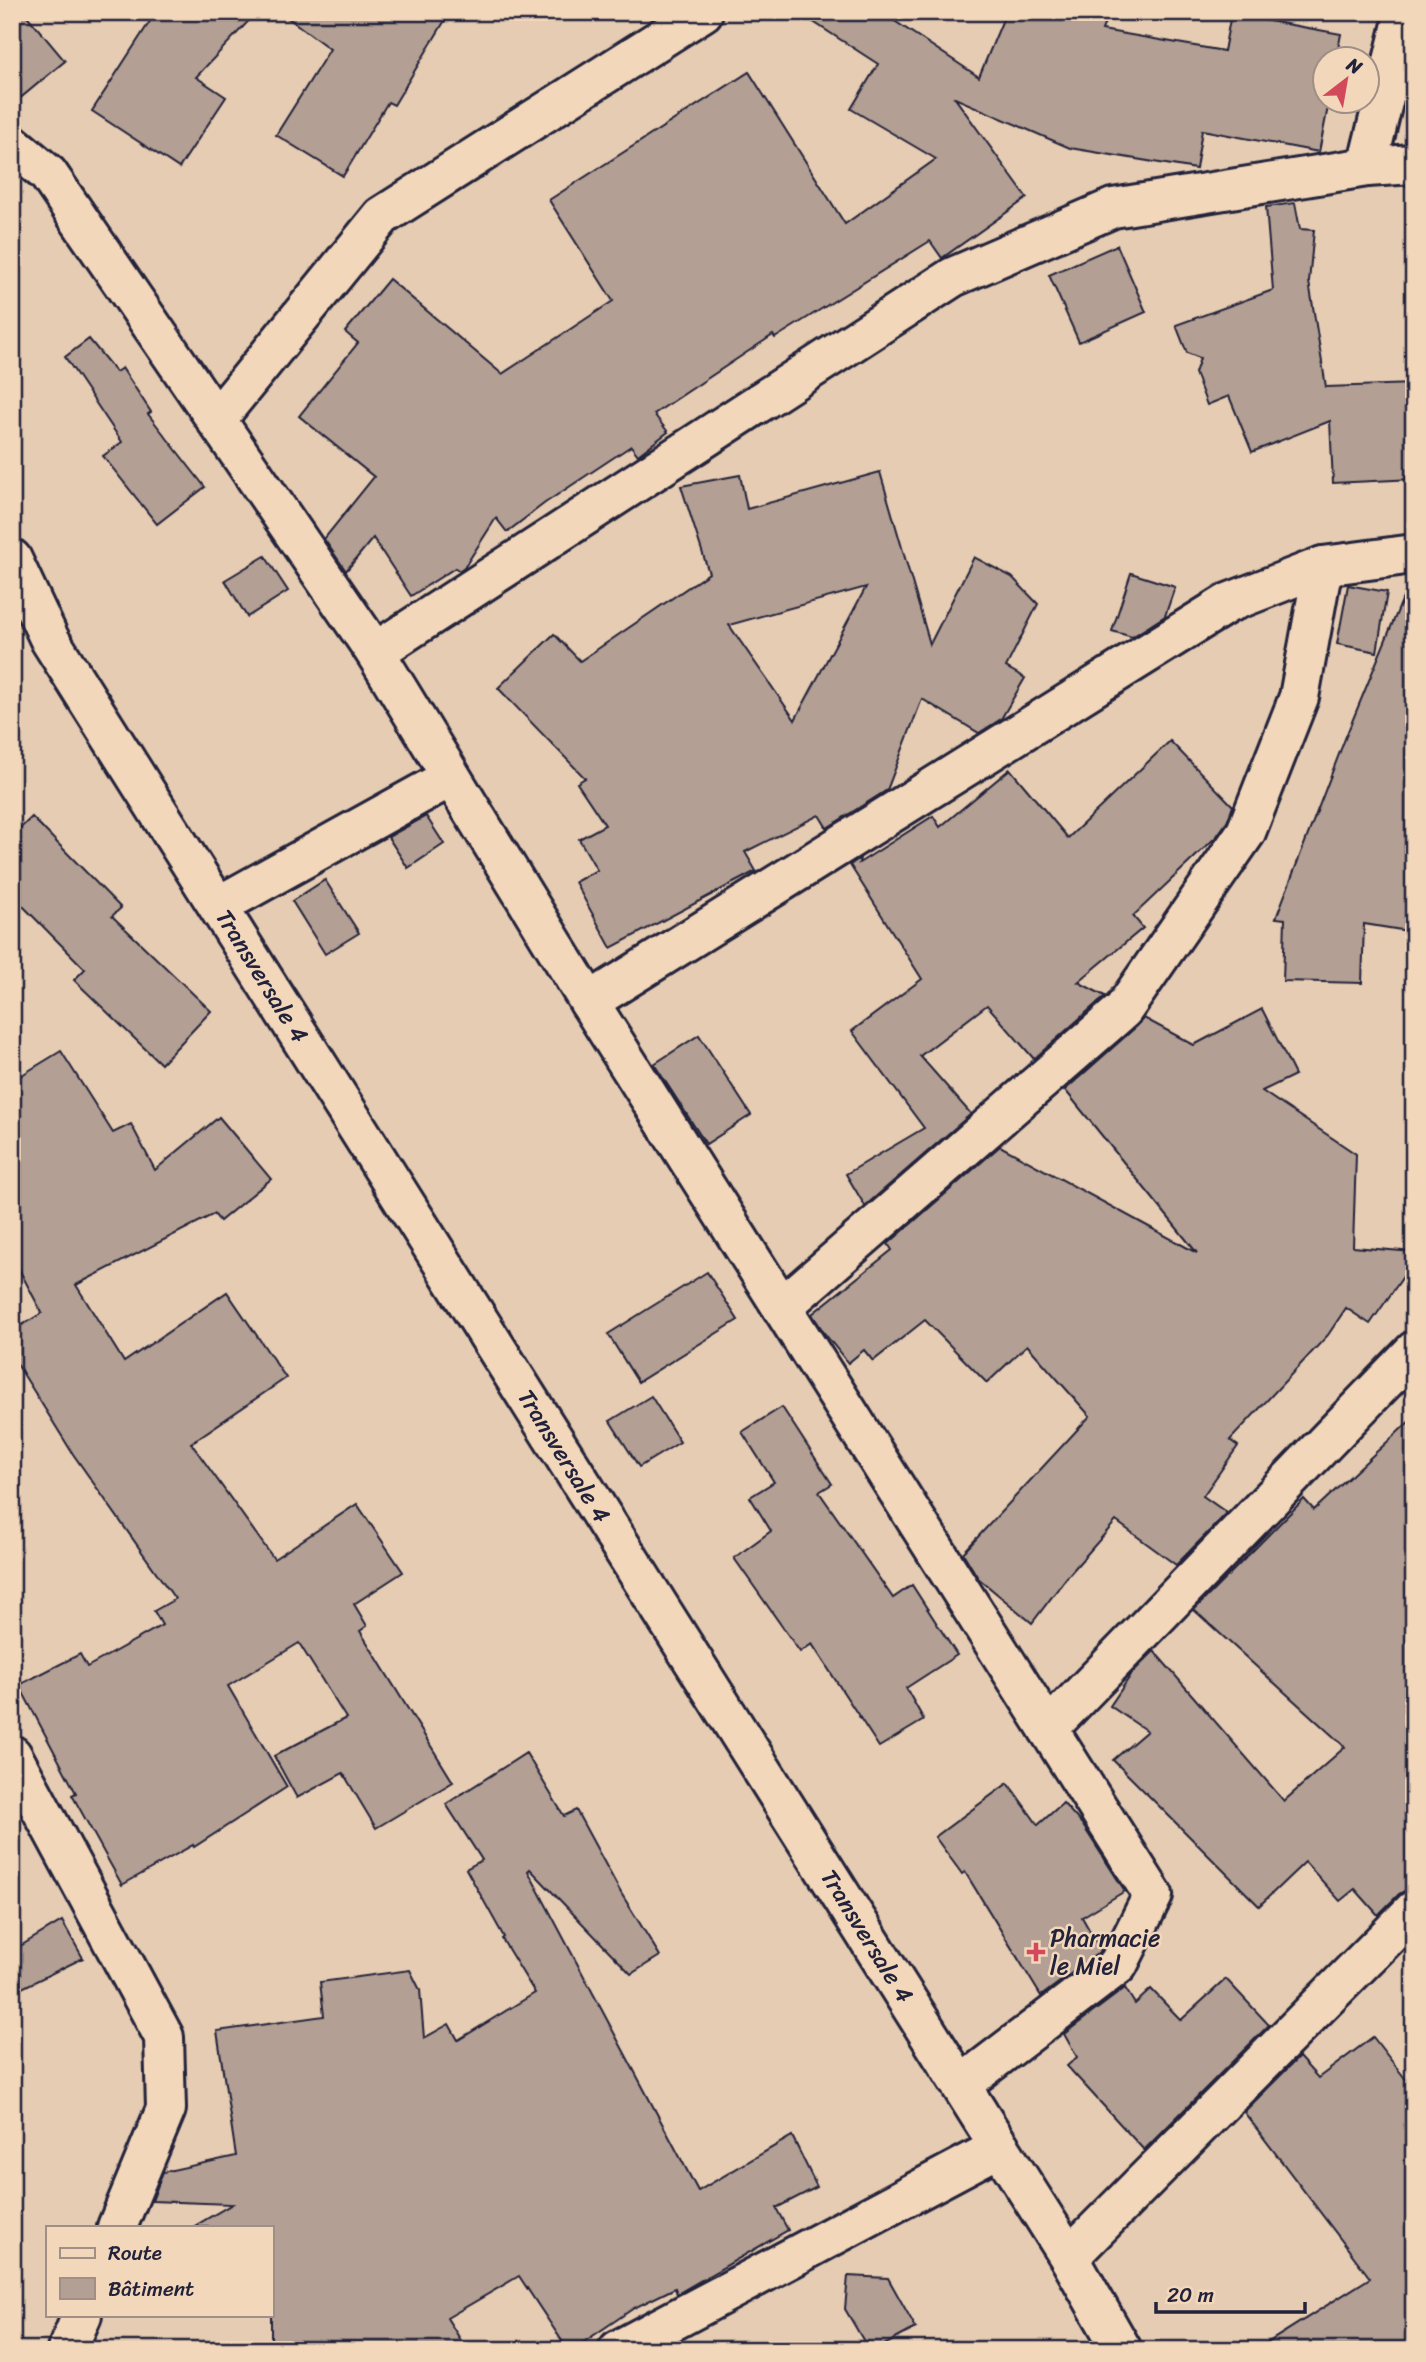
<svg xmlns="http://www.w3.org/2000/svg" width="1426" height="2362" font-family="Sriracha,sans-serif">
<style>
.building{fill:#b39f93;stroke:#22223b;stroke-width:2;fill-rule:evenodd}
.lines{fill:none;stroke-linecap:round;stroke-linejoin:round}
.minor-casing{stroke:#22223b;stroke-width:44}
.major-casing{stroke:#22223b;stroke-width:44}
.minor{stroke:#f3d7ba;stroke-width:38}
.major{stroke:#f3d7ba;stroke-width:38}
.poi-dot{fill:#d1495b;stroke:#f3d7ba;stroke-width:2.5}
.labels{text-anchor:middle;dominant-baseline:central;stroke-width:5;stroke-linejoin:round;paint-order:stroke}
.street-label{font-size:24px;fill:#22223b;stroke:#f3d7ba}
.poi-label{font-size:24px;fill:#22223b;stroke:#f3d7ba;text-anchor:start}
</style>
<rect width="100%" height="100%" fill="#e6ccb2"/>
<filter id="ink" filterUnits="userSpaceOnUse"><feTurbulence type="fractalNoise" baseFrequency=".0143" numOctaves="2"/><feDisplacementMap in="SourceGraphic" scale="14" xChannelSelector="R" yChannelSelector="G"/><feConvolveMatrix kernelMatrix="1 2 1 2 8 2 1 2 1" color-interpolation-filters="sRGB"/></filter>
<g filter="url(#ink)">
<g class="building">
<path d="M 12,12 L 24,12 L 65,61 L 12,105 Z"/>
<path d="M 156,12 L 257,12 L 196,77 L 226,97 L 179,168 L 92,111 Z"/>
<path d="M 280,12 L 450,12 L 394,105 L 388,102 L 343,176 L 276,135 L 330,49 Z"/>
<path d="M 798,12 L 881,12 L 979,77 L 1006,12 L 1109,12 L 1102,30 L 1224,51 L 1231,14 L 1341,34 L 1336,60 L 1325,60 L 1325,102 L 1329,102 L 1319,152 L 1202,130 L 1196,169 L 1070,148 L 955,98 L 1027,198 L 942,258 L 930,241 L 775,338 L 773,335 L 654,414 L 668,432 L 638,455 L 631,446 L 545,503 L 507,532 L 496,518 L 464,568 L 460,571 L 455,568 L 411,596 L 373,538 L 346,571 L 324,539 L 374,477 L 299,416 L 358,343 L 345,332 L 389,279 L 502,374 L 613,301 L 549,200 L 749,72 L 845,224 L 936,159 L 851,109 L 878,64 Z"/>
<path d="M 1295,203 L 1300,229 L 1314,230 L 1309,282 L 1326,387 L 1414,384 L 1414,479 L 1333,483 L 1330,421 L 1252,452 L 1229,396 L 1207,405 L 1195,373 L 1200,358 L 1187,353 L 1176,325 L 1273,290 L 1266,207 Z"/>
<path d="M 1117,245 L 1146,312 L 1079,342 L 1049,275 Z"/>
<path d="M 89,339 L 116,372 L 122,368 L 151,412 L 148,414 L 205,487 L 157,524 L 103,456 L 122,442 L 65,357 Z"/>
<path d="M 880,472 L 930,644 L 974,557 L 1012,577 L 1038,604 L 1006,667 L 1025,678 L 1001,719 L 979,733 L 922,699 L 887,790 L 827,828 L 819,815 L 745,852 L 756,871 L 611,948 L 575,882 L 597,870 L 579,839 L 605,825 L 577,783 L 585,778 L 498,688 L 554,634 L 580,661 L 709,573 L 681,486 L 740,475 L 747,509 ZM 866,587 L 795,720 L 729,625 Z"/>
<path d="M 265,556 L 288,591 L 247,617 L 225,580 Z"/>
<path d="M 1131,573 L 1175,587 L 1165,616 L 1132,637 L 1112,631 Z"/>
<path d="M 1412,576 L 1414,576 L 1414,932 L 1364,924 L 1362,983 L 1283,981 L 1285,919 L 1276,918 L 1346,736 Z"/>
<path d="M 1348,585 L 1387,592 L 1377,652 L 1337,644 Z"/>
<path d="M 1170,741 L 1233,806 L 1227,822 L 1216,837 L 1133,916 L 1143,928 L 1078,982 L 1105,996 L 1034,1059 L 987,1005 L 920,1056 L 971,1114 L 865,1206 L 846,1174 L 924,1128 L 852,1031 L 922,979 L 850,865 L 860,858 L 859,863 L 933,816 L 940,827 L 1010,769 L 1068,838 Z"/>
<path d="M 426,816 L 444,844 L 408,868 L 388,837 Z"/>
<path d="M 32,817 L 121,908 L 112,916 L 211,1011 L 161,1064 L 74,980 L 85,969 L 12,895 L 12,836 Z"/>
<path d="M 325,880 L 359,933 L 325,954 L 292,901 Z"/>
<path d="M 1262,1009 L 1295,1075 L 1262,1091 L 1356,1154 L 1353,1247 L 1414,1252 L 1414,1261 L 1370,1324 L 1346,1308 L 1328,1335 L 1230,1440 L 1238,1446 L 1203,1496 L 1227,1513 L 1176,1565 L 1116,1521 L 1067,1577 L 1032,1623 L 978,1578 L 963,1553 L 1090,1416 L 1027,1345 L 987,1383 L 925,1320 L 873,1361 L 864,1350 L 848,1363 L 825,1334 L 812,1314 L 892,1250 L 888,1244 L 1000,1146 L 1197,1253 L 1065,1090 L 1137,1026 L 1144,1018 L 1194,1045 Z"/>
<path d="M 699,1035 L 751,1115 L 706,1144 L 654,1064 Z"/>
<path d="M 61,1051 L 113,1133 L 131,1124 L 155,1170 L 219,1117 L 271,1179 L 220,1221 L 214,1214 L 76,1285 L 124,1362 L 227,1292 L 286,1378 L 191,1443 L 274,1559 L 357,1504 L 403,1572 L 354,1604 L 367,1626 L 360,1631 L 453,1782 L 376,1828 L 343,1773 L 297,1798 L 274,1756 L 346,1718 L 299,1643 L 228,1686 L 287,1787 L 194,1847 L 193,1845 L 122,1885 L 72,1795 L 76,1793 L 19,1685 L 80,1654 L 87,1667 L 162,1625 L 154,1611 L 175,1599 L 73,1454 L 12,1356 L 12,1331 L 42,1313 L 12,1256 L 12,1081 Z"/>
<path d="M 707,1272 L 738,1320 L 638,1382 L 608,1334 Z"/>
<path d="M 651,1396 L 680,1442 L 639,1467 L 610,1421 Z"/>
<path d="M 782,1407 L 832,1484 L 819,1492 L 893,1598 L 912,1585 L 957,1655 L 906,1688 L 924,1720 L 879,1747 L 812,1644 L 800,1652 L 734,1558 L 771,1531 L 750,1497 L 774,1482 L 742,1432 Z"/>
<path d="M 1414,1417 L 1414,1889 L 1408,1889 L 1399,1894 L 1378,1915 L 1355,1889 L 1340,1901 L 1305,1862 L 1259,1906 L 1113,1760 L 1147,1731 L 1110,1706 L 1133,1672 L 1154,1651 L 1284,1801 L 1345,1747 L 1194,1610 L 1304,1499 L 1314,1510 Z"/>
<path d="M 526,1753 L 564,1816 L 576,1810 L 621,1893 L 660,1956 L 631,1974 L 530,1869 L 528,1871 L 698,2191 L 792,2136 L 817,2187 L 776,2208 L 788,2230 L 677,2294 L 675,2288 L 634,2308 L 572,2350 L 568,2350 L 519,2276 L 447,2318 L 467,2350 L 271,2350 L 271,2227 L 193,2227 L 232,2204 L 152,2201 L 163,2172 L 236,2156 L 217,2031 L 324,2016 L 320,1982 L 410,1970 L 420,1990 L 424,2038 L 449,2024 L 458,2040 L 535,1993 L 502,1939 L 504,1937 L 466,1869 L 482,1860 L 446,1804 Z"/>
<path d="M 1008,1783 L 1038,1825 L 1063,1803 L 1082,1824 L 1125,1891 L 1082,1917 L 1101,1951 L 1041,1996 L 965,1872 L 962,1874 L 935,1837 Z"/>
<path d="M 62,1921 L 83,1958 L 12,1993 L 12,1951 Z"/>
<path d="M 1226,1979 L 1269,2025 L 1144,2150 L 1067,2066 L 1077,2057 L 1064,2034 L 1125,1988 L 1135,2004 L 1151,1989 L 1181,2020 Z"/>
<path d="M 1373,2037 L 1414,2090 L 1414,2350 L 1256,2350 L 1370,2278 L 1244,2112 L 1299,2057 L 1318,2078 Z"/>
<path d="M 848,2276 L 888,2278 L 916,2328 L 875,2350 L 869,2350 L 845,2309 Z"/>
</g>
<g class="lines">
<g class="minor-casing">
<g id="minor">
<path d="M 12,144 L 48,174 L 375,652 L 589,1002 L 1153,1895 L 1118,1965 L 961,2085"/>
<path d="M 1367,167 L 1405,12"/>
<path d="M 216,420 L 382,216 L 703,12"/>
<path d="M 375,652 L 953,277 L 1113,208 L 1367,167 L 1414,164"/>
<path d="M 218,906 L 451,777"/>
<path d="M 589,1002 L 1228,603 L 1323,566 L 1414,554"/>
<path d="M 782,1307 L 1123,1010 L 1246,832 L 1299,697 L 1323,566"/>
<path d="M 1048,1729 L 1414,1351"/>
<path d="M 12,1755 L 164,2037 L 166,2109 L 117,2227"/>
<path d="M 1069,2257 L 1414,1910"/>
<path d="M 67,2350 L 82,2315"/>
<path d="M 618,2350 L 1000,2147"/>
</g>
</g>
<g class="major-casing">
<path id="major" d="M 12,559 L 50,640 L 1069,2257 L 1122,2350"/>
</g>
<use href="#minor" class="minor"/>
<use href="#major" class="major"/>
</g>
</g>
<path class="poi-dot" d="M1032.5 1941.5h7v7h7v7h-7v7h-7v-7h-7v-7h7z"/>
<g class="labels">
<g class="street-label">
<text transform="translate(262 976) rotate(58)">Transversale 4</text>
<text transform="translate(564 1456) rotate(58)">Transversale 4</text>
<text transform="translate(867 1936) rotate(58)">Transversale 4</text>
</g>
<g class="poi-label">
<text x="1050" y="1938">Pharmacie<tspan x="1050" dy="28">le Miel</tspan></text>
</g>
</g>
<rect width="1426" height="2362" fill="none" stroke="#f3d7ba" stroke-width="42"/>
<rect x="21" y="21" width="1384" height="2320" fill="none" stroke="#22223b" stroke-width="2.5" filter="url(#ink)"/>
<rect x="46" y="2226" width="228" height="91" fill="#f3d7ba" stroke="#9f8f87" stroke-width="2"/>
<rect x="60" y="2248" width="35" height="10" fill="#f3d7ba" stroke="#9f8f87" stroke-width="2"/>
<text x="108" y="2260" font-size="21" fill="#22223b">Route</text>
<rect x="60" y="2278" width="35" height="21" fill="#b39f93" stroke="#9f8f87" stroke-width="2"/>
<text x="108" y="2296" font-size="21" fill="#22223b">Bâtiment</text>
<g transform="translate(1346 80) rotate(31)"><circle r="33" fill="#f3d7ba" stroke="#9f8f87" stroke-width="2"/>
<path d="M0-5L12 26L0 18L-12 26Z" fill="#d1495b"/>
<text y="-10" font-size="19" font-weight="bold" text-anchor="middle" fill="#22223b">N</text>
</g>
<path d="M1156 2302v10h149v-10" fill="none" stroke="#22223b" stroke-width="3.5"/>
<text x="1167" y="2302" font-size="21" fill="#22223b" stroke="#f3d7ba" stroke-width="5" paint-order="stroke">20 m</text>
</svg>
